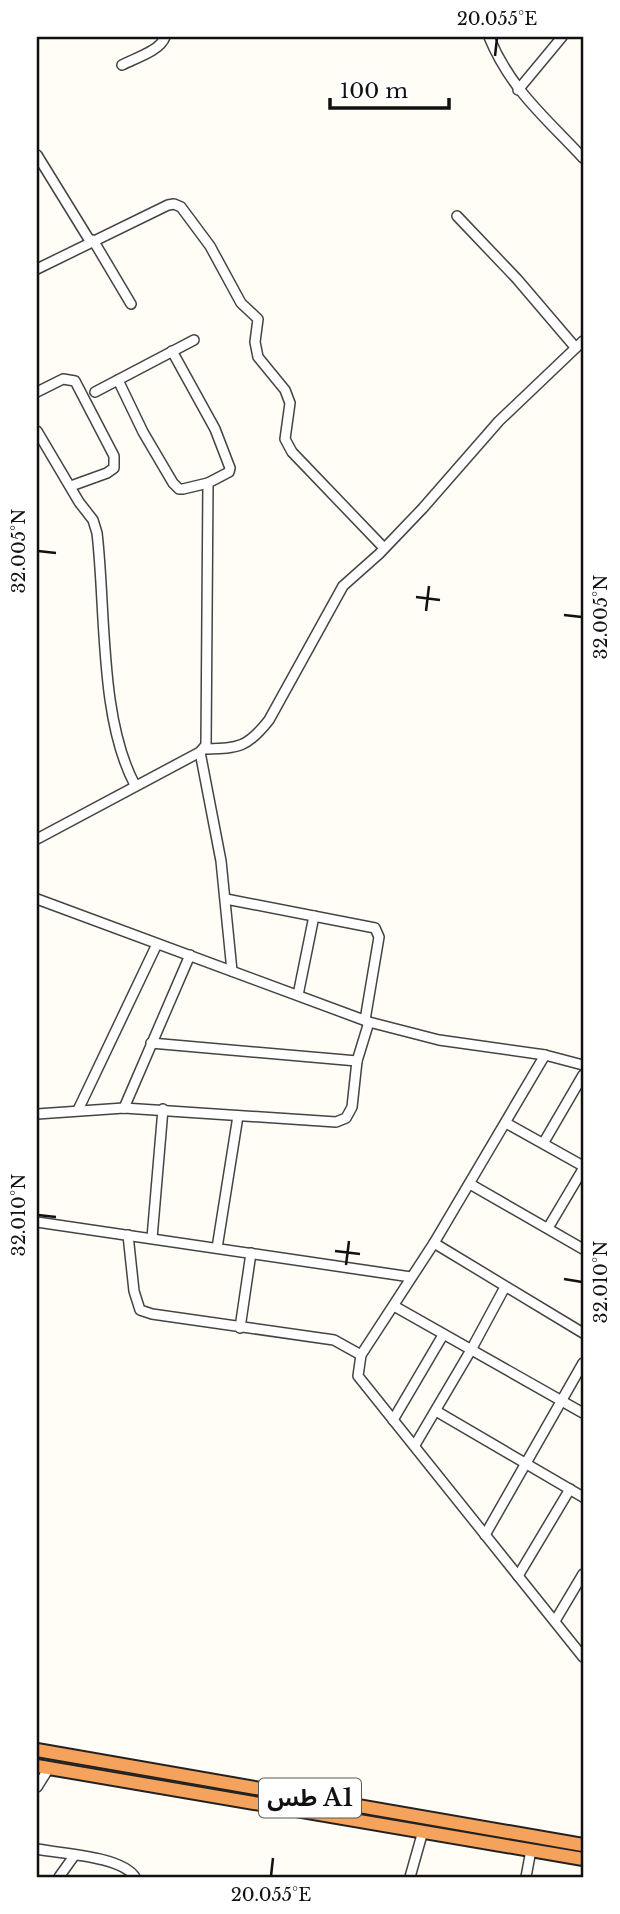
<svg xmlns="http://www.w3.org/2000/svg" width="620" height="1914" font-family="'Libre Baskerville','Noto Sans Arabic',serif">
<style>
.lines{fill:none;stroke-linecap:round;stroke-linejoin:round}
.minor-casing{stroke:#444;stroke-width:12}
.highway-casing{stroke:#222;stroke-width:16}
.minor{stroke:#fff;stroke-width:9}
.highway{stroke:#f5a25d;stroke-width:12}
.ticks{fill:none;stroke:#111;stroke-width:2.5}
.labels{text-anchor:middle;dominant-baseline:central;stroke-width:7;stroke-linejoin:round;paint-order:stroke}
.shield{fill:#fff;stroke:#585858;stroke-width:2}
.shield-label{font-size:23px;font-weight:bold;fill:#111}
.neatline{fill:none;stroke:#111;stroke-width:2.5}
.ticks-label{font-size:18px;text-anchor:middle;fill:#111}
</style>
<rect width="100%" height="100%" fill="#fffdf5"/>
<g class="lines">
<g class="minor-casing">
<g id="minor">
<path d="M 489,37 C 511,90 545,117 583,158"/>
<path d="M 122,65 C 135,58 160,51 165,37"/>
<path d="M 518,90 L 562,37"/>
<path d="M 37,155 L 90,241"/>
<path d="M 457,216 L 517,279 L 575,347"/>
<path d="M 93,240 L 131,304"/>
<path d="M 37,269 L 168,205 L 174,204 L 181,207 L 210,246 L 241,303 L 258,319 L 255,342 L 258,357 L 285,390 L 290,403 L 285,439 L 292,452 L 384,548"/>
<path d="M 118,380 L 143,432 L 173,483 L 179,489 L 183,489 L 208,483"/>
<path d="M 37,392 L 63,379 L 75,381 L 114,456 L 114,468 L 107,473 L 71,486"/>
<path d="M 95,392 L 194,340"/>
<path d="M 37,431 L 79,502 L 93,520 L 97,533 C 106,609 99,718 135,785"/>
<path d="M 205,749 C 239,748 247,748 269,720 L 343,586 L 379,554 L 423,508 L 499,421 L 583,341"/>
<path d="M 200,752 L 221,861 L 232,971"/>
<path d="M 37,839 L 200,752 L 206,745 L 208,483 L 229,472 L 230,468 L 215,429 L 172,351"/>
<path d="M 37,899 L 369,1022 L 439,1040 L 545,1055"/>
<path d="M 226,899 L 375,928 L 379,937 L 365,1020"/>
<path d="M 298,995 L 314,916"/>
<path d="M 151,1043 L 357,1061"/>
<path d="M 583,1065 L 545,1055 L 434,1243 L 361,1355 L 358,1376 L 583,1657"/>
<path d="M 124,1108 L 190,955"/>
<path d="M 78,1110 L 157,944"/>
<path d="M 37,1114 L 124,1108 L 336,1122 L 346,1118 L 352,1107 L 357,1061 L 369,1022"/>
<path d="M 506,1123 L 583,1166"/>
<path d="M 544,1142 L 583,1075"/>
<path d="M 470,1184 L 583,1249"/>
<path d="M 37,1222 L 411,1277"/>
<path d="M 548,1228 L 583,1169"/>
<path d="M 128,1235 L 134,1291 L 140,1310 L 152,1314 L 334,1340 L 361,1355"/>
<path d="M 152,1238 L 163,1109"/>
<path d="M 434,1243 L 583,1333"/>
<path d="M 217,1248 L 238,1116"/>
<path d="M 394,1306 L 583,1413"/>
<path d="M 240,1328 L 251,1253"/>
<path d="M 436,1411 L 583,1497"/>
<path d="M 393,1420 L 443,1335"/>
<path d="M 415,1445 L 471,1350 L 505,1287"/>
<path d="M 485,1535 L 583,1363"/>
<path d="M 518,1576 L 570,1489"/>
<path d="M 555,1621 L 583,1574"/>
<path d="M 37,1787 L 49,1768"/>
<path d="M 37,1849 C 62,1854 121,1856 135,1877"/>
<path d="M 59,1877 L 74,1856"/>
<path d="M 410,1877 L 423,1831"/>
<path d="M 526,1877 L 531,1850"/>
</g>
</g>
<g class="highway-casing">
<g id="highway">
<path d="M 37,1750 L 583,1845"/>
<path d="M 37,1766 L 583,1859"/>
</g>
</g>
<use href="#minor" class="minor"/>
<use href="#highway" class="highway"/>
</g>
<path class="ticks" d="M 495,56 L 497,38M 38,551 L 56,553M 416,597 L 440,600M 426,611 L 429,586M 564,615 L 582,617M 38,1215 L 56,1217M 335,1251 L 360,1254M 346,1265 L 349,1241M 564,1279 L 582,1282M 271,1876 L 273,1858"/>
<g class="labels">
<rect class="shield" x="259" y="1778.5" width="102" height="39" rx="5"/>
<g class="shield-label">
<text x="310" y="1798">طس A1</text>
</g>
</g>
<rect width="620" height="1914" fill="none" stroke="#ffffff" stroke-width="77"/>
<path d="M330 98v10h119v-10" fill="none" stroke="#111111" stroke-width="3.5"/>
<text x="340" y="98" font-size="21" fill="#111111" stroke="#ffffff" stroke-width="5" paint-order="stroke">100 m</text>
<rect x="38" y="38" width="544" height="1838" class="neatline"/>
<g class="ticks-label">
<text x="497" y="25">20.055°E</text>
<text transform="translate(19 551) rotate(-90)" y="6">32.005°N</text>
<text transform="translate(601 617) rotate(-90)" y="6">32.005°N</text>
<text transform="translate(19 1215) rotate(-90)" y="6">32.010°N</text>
<text transform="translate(601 1282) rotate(-90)" y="6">32.010°N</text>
<text x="271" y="1901">20.055°E</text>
</g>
</svg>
